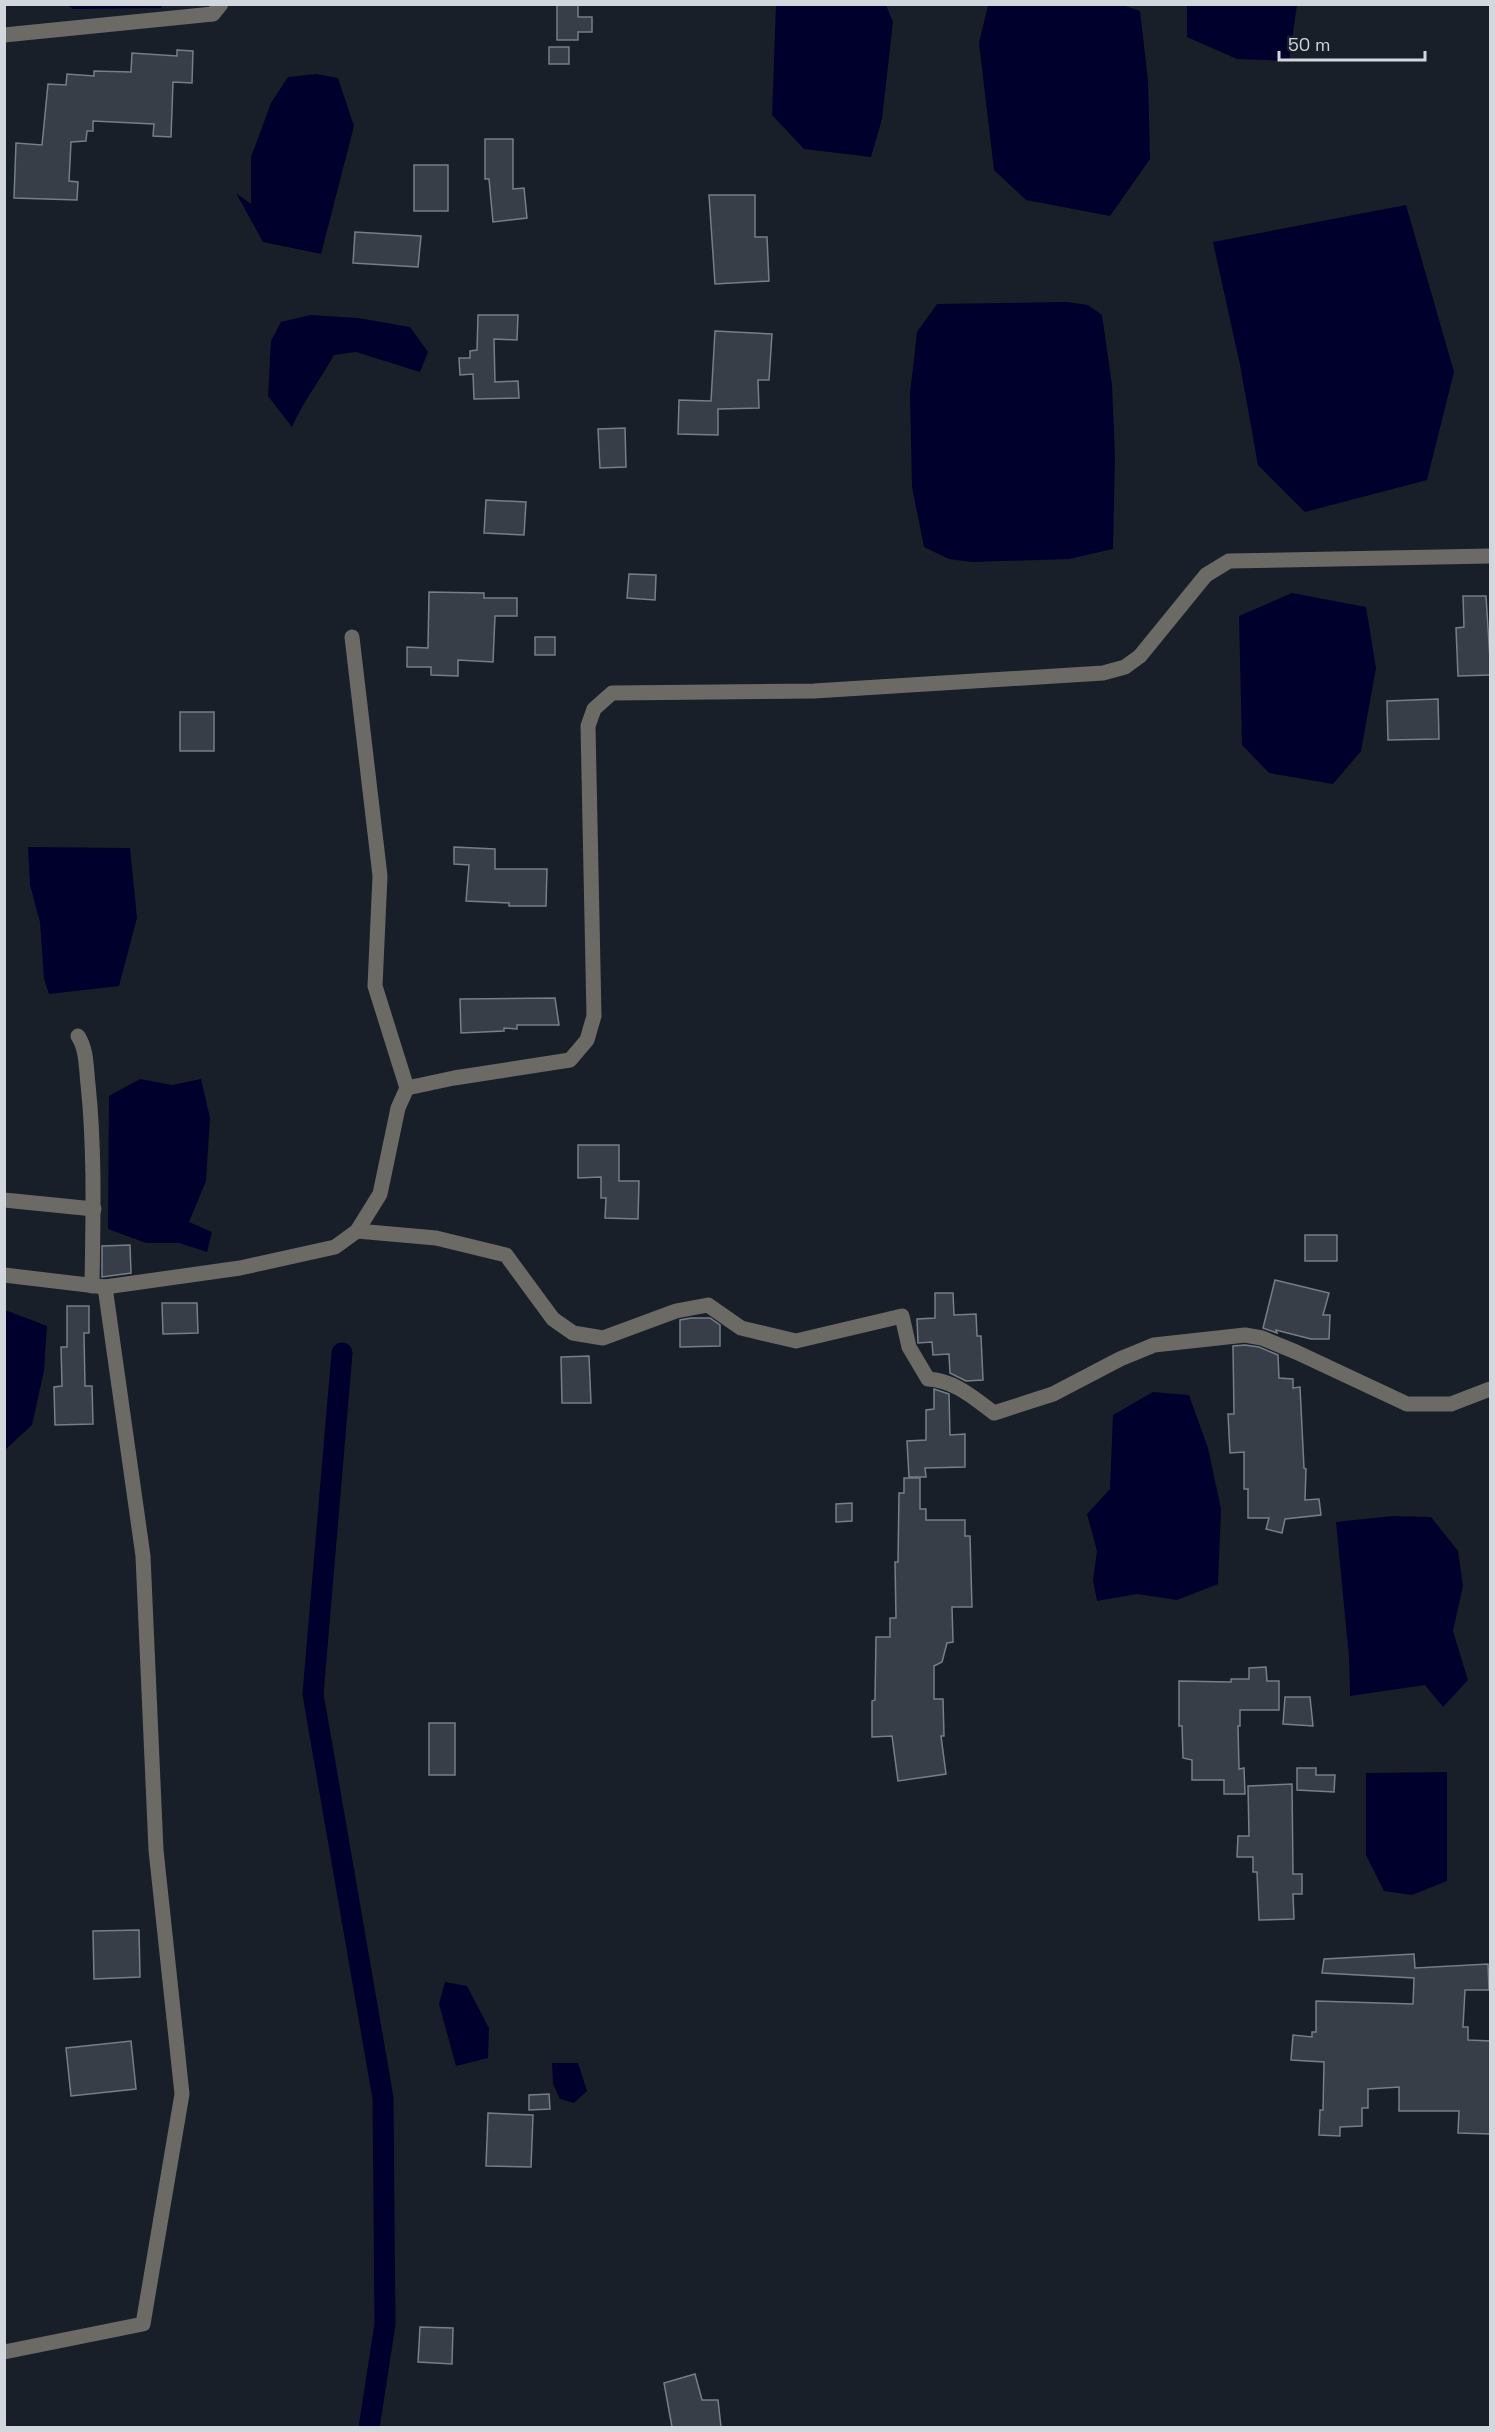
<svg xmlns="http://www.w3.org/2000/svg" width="1495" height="2432" font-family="'Space Grotesk',sans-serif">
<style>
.water{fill:#00002c}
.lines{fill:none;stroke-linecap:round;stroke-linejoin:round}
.canal{stroke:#00002c;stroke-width:21}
.building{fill:#373e48;stroke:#767e89;stroke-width:1.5}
.minor{stroke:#6b6a65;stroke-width:15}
</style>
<rect width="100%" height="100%" fill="#191f28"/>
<g class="water">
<path d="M 67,5 L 163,5 L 161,8 L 73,9 Z"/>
<path d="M 776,5 L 886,5 L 893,22 L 882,119 L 871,157 L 804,149 L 772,115 Z"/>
<path d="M 1123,5 L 1140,11 L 1148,80 L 1150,159 L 1110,216 L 1026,200 L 994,170 L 979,43 L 988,5 Z"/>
<path d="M 1187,5 L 1297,5 L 1289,61 L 1237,59 L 1187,37 Z"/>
<path d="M 316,74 L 338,78 L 354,126 L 321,254 L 263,242 L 236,193 L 251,204 L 251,157 L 271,103 L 288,77 Z"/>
<path d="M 1406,205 L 1454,372 L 1427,480 L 1305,512 L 1258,465 L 1240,365 L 1213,242 Z"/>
<path d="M 1067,302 L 1088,305 L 1102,315 L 1112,385 L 1115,456 L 1113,549 L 1069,559 L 972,562 L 949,559 L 924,547 L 912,487 L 910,394 L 917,332 L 937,304 Z"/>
<path d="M 310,315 L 358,318 L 410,327 L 428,352 L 420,372 L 356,352 L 334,355 C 320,380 303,402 292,427 L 268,396 L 271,341 L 281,322 Z"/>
<path d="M 1292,593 L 1366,607 L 1376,668 L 1361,751 L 1333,784 L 1269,773 L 1242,745 L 1239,616 Z"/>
<path d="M 28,847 L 130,848 L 137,918 L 119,986 L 49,994 L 44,979 L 40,922 L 30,885 Z"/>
<path d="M 140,1079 L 172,1085 L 201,1079 L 210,1118 L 206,1181 L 189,1222 L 212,1232 L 207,1252 L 179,1243 L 146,1243 L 108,1229 L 109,1096 Z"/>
<path d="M 5,1310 L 47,1326 L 44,1371 L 32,1425 L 5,1450 Z"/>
<path d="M 1153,1392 L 1189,1395 L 1208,1448 L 1221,1509 L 1218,1584 L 1177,1600 L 1137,1594 L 1097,1601 L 1093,1580 L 1097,1551 L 1087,1514 L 1110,1489 L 1113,1415 Z"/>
<path d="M 1393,1516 L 1431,1517 L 1458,1551 L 1463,1586 L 1453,1631 L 1468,1680 L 1443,1707 L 1425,1685 L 1350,1696 L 1349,1657 L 1336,1522 Z"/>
<path d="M 1447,1772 L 1447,1881 L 1412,1895 L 1384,1891 L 1366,1855 L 1366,1773 Z"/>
<path d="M 445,1982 L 467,1986 L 489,2028 L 488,2058 L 456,2066 L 439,2004 Z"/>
<path d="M 552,2063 L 578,2063 L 587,2091 L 574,2103 L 560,2099 L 553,2084 Z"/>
</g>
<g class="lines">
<path class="canal" d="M 342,1353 L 313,1694 L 383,2098 L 385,2324 L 369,2428"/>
</g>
<g class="building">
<path d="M 557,4 L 578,4 L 578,17 L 592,17 L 592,32 L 578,32 L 578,40 L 557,40 Z"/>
<rect x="549" y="47" width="20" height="17"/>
<path d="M 177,50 L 193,51 L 192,83 L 173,82 L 171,137 L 153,136 L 154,124 L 93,121 L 93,131 L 87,131 L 86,141 L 71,142 L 69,181 L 78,182 L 77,200 L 14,198 L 16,143 L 42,145 L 48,84 L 66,85 L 67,74 L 94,76 L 94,71 L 131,72 L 132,53 L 177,56 Z"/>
<path d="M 485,139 L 513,139 L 513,189 L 524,188 L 527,218 L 493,222 L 489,179 L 485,179 Z"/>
<rect x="414" y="165" width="34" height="46"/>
<path d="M 709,195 L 755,195 L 755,237 L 767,237 L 769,281 L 715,284 Z"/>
<path d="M 355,232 L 421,236 L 418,267 L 353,263 Z"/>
<path d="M 478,315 L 518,315 L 517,340 L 494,339 L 495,382 L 518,381 L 519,398 L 474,399 L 473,374 L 460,375 L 459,358 L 470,358 L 470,351 L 477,350 Z"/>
<path d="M 715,331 L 772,334 L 769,380 L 758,380 L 759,408 L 718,409 L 718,435 L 678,434 L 679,400 L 711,401 Z"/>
<path d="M 625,428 L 626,467 L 600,468 L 598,429 Z"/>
<path d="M 486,500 L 526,502 L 524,535 L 484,533 Z"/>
<path d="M 629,574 L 656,575 L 655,600 L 627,598 Z"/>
<path d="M 429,592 L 484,593 L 484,598 L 517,598 L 517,616 L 495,616 L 493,662 L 458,660 L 458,676 L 431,675 L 431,667 L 407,667 L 407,647 L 428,648 Z"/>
<path d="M 1463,596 L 1486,596 L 1491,675 L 1458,676 L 1456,628 L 1464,627 Z"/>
<rect x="535" y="637" width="20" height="18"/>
<path d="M 1438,699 L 1439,739 L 1388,740 L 1387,701 Z"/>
<rect x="180" y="712" width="34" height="39"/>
<path d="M 454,847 L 495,849 L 495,869 L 547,869 L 546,906 L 509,906 L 509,903 L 466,901 L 469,865 L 454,864 Z"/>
<path d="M 555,998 L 559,1025 L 517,1025 L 517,1029 L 504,1028 L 504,1031 L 461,1033 L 460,999 Z"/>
<path d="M 578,1145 L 619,1145 L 619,1181 L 639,1181 L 638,1219 L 605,1218 L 606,1198 L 601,1198 L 601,1177 L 578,1178 Z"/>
<rect x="1305" y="1235" width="32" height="26"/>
<path d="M 130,1245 L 131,1273 L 102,1277 L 102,1246 Z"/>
<path d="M 1275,1280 L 1329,1293 L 1323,1315 L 1330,1315 L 1329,1339 L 1311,1339 L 1276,1330 L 1277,1333 L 1263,1328 Z"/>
<path d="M 935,1293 L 953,1293 L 954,1315 L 976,1314 L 977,1336 L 981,1336 L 983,1380 L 966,1381 L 950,1373 L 949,1354 L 933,1355 L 932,1342 L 918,1343 L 917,1319 L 935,1318 Z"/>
<path d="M 162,1303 L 197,1303 L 198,1333 L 163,1334 Z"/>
<path d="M 67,1306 L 89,1306 L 89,1333 L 84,1333 L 85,1386 L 92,1386 L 93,1424 L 55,1425 L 54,1387 L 62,1386 L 61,1347 L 67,1347 Z"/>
<path d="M 691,1318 L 710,1318 L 720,1325 L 720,1346 L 680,1347 L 680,1320 Z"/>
<path d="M 1245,1345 L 1259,1347 L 1278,1355 L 1279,1378 L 1293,1379 L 1293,1388 L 1300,1387 L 1304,1468 L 1306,1469 L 1305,1500 L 1319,1499 L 1321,1515 L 1285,1519 L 1282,1533 L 1266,1529 L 1269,1518 L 1248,1518 L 1248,1489 L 1244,1489 L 1244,1452 L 1230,1453 L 1228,1414 L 1234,1414 L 1233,1346 Z"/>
<path d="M 589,1356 L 591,1403 L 562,1403 L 561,1357 Z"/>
<path d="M 934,1389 L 949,1394 L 950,1435 L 965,1434 L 965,1467 L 925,1468 L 926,1477 L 909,1477 L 907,1441 L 926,1440 L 926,1410 L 934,1409 Z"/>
<path d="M 904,1478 L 920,1478 L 920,1509 L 926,1509 L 926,1520 L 965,1520 L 965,1536 L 970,1536 L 972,1607 L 952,1607 L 953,1642 L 947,1643 L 942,1662 L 934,1666 L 934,1699 L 943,1699 L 944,1736 L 941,1736 L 946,1774 L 898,1781 L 892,1736 L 872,1737 L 872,1701 L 875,1700 L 876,1637 L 890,1637 L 890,1618 L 896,1618 L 895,1562 L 898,1562 L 899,1493 L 904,1493 Z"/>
<path d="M 852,1503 L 852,1521 L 836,1522 L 836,1504 Z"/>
<path d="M 1266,1667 L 1267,1681 L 1279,1681 L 1279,1710 L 1240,1710 L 1240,1726 L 1238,1726 L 1239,1769 L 1244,1768 L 1245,1794 L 1224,1794 L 1224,1780 L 1192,1780 L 1192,1760 L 1183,1758 L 1182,1726 L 1179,1726 L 1179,1681 L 1231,1682 L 1231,1679 L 1249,1679 L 1249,1668 Z"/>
<path d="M 1285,1697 L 1310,1697 L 1313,1726 L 1283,1724 Z"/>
<rect x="429" y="1723" width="26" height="52"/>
<path d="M 1297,1768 L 1316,1768 L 1316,1775 L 1335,1775 L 1334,1792 L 1297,1790 Z"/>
<path d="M 1292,1784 L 1293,1874 L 1302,1874 L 1302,1894 L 1293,1894 L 1294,1919 L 1259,1920 L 1257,1872 L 1253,1872 L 1253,1857 L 1237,1857 L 1238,1836 L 1249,1836 L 1248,1786 Z"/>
<path d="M 139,1930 L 140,1977 L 94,1979 L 93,1931 Z"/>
<path d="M 1414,1954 L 1415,1968 L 1488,1964 L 1489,1990 L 1465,1990 L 1463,2027 L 1468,2027 L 1468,2040 L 1491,2041 L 1491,2134 L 1458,2133 L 1459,2111 L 1399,2111 L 1399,2087 L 1368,2089 L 1368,2108 L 1362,2108 L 1362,2126 L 1340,2127 L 1340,2136 L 1319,2135 L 1320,2110 L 1323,2110 L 1324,2062 L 1291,2060 L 1293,2035 L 1312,2037 L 1312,2032 L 1316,2032 L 1316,2001 L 1413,2004 L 1414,1978 L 1322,1973 L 1324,1959 Z"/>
<path d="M 131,2041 L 136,2089 L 71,2096 L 66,2048 Z"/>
<path d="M 549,2094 L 550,2109 L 529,2110 L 529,2095 Z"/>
<path d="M 488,2113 L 533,2115 L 531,2167 L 486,2166 Z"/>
<path d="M 420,2327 L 453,2328 L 452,2364 L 418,2362 Z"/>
<path d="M 695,2374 L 702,2400 L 718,2400 L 721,2427 L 672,2427 L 664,2383 Z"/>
</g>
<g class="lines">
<g class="minor">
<path d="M 4,35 L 213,14 L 221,4"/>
<path d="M 352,637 L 380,876 L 375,986 L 407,1088"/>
<path d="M 78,1036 C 87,1050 86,1068 88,1084 C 95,1151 93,1219 92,1286"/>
<path d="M 4,1200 L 94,1209"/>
<path d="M 357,1231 L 436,1238 L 506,1255 L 553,1319 L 573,1333 L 603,1338 L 676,1311 L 708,1305 L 741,1328 L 796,1341 L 902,1316 L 909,1347 L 928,1379 C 954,1380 974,1398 994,1413 L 1053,1394 L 1120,1359 L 1154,1345 L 1245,1335 L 1262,1338 L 1296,1352 L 1407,1404 L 1451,1404 L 1490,1389"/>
<path d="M 4,1275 L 105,1287 L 240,1268 L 335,1247 L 357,1231 L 380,1194 L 398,1108 L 407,1088 L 454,1078 L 570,1060 L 587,1040 L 594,1016 L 588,726 L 594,709 L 612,693 L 814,691 L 1103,673 L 1125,667 L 1140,656 L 1206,575 L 1229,561 L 1490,556"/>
<path d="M 4,2352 L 143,2324 L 182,2094 L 156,1850 L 143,1556 L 105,1287"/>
</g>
</g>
<rect width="1495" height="2432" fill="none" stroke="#d2d6dd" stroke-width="12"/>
<path d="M1279 51v9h146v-9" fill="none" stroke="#d2d6dd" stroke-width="3"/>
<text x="1288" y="51" font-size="18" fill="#d2d6dd" stroke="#191f28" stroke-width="4.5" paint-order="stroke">50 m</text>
</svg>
